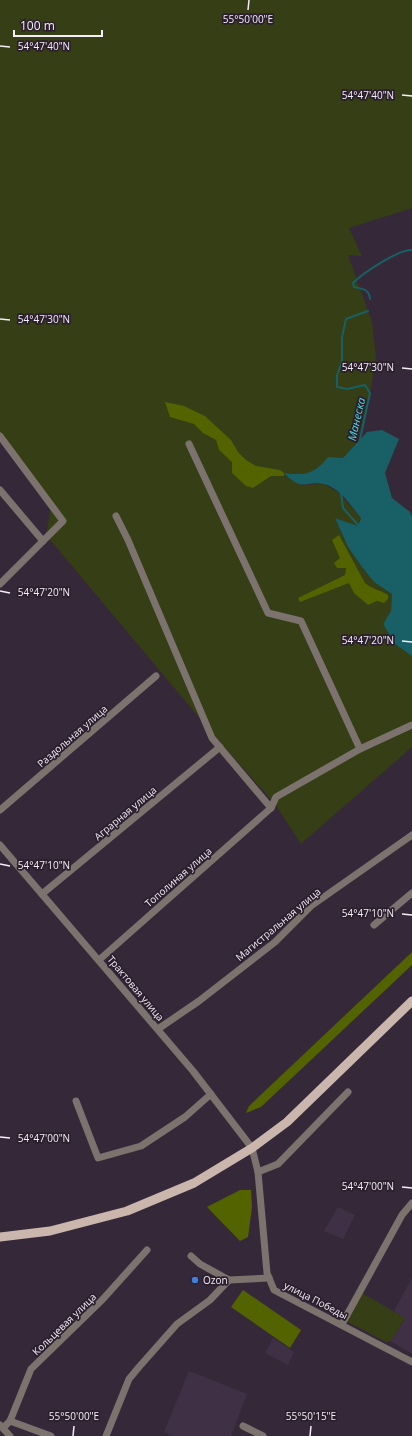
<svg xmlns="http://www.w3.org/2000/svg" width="412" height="1436" font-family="'Open Sans',sans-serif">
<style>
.built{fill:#403045}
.green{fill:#353e14}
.forest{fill:#526300}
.water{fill:#186065}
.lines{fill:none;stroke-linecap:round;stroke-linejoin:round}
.stream{stroke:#186065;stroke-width:2}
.minor{stroke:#7c726e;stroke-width:7}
.major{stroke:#cbb6ad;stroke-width:9}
.ticks{fill:none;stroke:#f5edf8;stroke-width:1.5}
.shop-dot{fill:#3f7fe0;stroke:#2b1f2e;stroke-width:1.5}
.labels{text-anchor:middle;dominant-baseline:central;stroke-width:3.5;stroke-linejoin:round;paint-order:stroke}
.street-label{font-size:10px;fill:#f5edf8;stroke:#2b1f2e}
.poi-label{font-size:10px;fill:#f5edf8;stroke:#2b1f2e;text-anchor:start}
.water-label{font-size:11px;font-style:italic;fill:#50d6df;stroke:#2b1f2e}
.ticks-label{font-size:10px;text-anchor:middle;fill:#f5edf8;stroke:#2b1f2e;stroke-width:3.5;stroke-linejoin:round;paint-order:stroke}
</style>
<rect width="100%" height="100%" fill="#352939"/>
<g class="built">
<path d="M 338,1207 L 355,1215 L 343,1239 L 324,1231 Z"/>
<path d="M 412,1278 L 412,1354 L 391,1341 L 405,1319 L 394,1311 Z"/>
<path d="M 273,1338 L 294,1352 L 288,1365 L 265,1353 Z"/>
<path d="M 189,1371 L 247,1394 L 231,1436 L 174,1436 L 164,1432 Z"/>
</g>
<g class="green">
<path d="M 0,0 L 412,0 L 412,208 L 349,228 L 362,256 L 348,255 L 372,322 L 376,357 L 369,400 L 356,446 L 343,458 L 328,458 C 314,475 306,475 284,473 L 302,485 L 324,484 L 339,493 L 361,518 L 358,526 L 335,518 L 348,547 L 362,567 L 374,582 L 392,594 L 391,611 L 383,624 L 395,644 L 412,656 L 412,747 L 301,844 L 275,804 L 213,734 L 46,535 L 51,507 L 0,440 Z"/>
<path d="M 362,1293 L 405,1318 L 391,1341 L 386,1342 L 348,1322 L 347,1319 Z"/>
</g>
<g class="forest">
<path d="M 165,402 L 184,406 L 205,416 L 231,440 L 238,452 L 246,460 L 256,466 L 280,470 L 284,473 L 284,476 L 271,476 L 253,488 L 246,486 L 232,473 L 232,462 L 219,450 L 216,440 L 203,433 L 194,424 L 170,417 Z"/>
<path d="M 339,535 L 365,583 C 372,589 380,590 388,595 L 388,599 L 384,603 L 377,601 L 368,605 L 354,593 L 349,583 L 300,602 L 298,598 L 345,575 L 346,568 L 337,568 L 334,563 L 340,558 L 332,540 Z"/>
<path d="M 412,952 L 412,965 L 261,1107 L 246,1113 L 249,1106 Z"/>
<path d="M 240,1190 L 251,1190 L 252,1207 L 248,1237 L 240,1241 L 207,1207 Z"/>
<path d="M 243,1290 L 301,1330 L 290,1348 L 231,1307 Z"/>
</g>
<path class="water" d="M 382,430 L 399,439 L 385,473 L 392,498 L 410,512 L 412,518 L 412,656 L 395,644 L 383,624 L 391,611 L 392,594 L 374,582 L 362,567 L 348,547 L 335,518 L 358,526 L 361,518 C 351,506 340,488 324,484 C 303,480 304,493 284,473 C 305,475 314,475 328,457 L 343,458 L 367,432 Z"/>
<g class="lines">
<g class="stream">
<path d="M 370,299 C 369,289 363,289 354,287 L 353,283 C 363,273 399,249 412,250"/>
<path d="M 359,444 L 370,393 L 365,385 L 347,389 L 337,387 L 337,375 L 342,362 L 342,337 L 346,319 L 368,311"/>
<path d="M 341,493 L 343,508 L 359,526"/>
</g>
<g class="minor">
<path d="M 0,436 L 63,521 L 0,584"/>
<path d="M 189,444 L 268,613 L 301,621 L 360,749"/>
<path d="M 0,490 L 43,541"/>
<path d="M 116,516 L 128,540 L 212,738 L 271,808"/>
<path d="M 0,810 L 156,676"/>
<path d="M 0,845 L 193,1071 L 252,1148 L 258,1172 L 267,1273 L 274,1290 L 412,1362"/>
<path d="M 42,894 L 220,747"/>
<path d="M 374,925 L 412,893"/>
<path d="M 99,960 L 271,808 L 276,797 L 360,749 L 412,725"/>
<path d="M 158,1029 L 199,1001 L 275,942 L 311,906 L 412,835"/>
<path d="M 76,1101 L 98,1158 L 141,1146 L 185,1117 L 211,1094"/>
<path d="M 258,1172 L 278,1164 L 348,1092"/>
<path d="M 191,1256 L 200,1264 L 229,1280"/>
<path d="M 342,1324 L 402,1215 L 412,1203"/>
<path d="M 10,1421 L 31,1369 L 103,1299 L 147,1250"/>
<path d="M 0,1425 L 10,1436"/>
<path d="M 243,1426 L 263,1436"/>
<path d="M 3,1428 L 10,1421 L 51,1436"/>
<path d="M 106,1436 L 129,1379 L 139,1367 L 177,1324 L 210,1300 L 229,1280 L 269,1278"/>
</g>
<path class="major" d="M 0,1237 L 50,1231 L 127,1211 L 194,1183 L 252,1148 L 287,1122 L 412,1001"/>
</g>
<path class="ticks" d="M 248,10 L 249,0M 0,46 L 10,47M 402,95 L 412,96M 0,319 L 10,320M 402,368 L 412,369M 0,591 L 10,593M 402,641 L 412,642M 0,864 L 10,866M 402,914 L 412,915M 0,1137 L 10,1138M 402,1187 L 412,1188M 73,1436 L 74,1426M 310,1436 L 311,1426"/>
<circle class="shop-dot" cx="195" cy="1280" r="4"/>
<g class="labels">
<g class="street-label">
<text transform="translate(72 736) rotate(-41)">Раздольная улица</text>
<text transform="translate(125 813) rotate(-40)">Аграрная улица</text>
<text transform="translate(178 877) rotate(-41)">Тополиная улица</text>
<text transform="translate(278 924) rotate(-40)">Магистральная улица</text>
<text transform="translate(136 988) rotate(50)">Трактовая улица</text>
<text transform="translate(316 1300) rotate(27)">улица Победы</text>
<text transform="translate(64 1324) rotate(-44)">Кольцевая улица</text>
</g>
<g class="poi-label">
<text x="203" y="1280">Ozon</text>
</g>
<g class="water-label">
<text transform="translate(356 419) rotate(-77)">Манеска</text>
</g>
</g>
<g class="ticks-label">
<text x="248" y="23">55°50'00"E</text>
<text x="44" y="50">54°47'40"N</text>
<text x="368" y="99">54°47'40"N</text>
<text x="44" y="323">54°47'30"N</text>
<text x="368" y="371">54°47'30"N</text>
<text x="44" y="596">54°47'20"N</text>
<text x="368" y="644">54°47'20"N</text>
<text x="44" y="869">54°47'10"N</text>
<text x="368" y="917">54°47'10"N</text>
<text x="44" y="1142">54°47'00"N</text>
<text x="368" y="1190">54°47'00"N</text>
<text x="74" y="1420">55°50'00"E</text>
<text x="311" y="1420">55°50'15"E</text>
</g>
<path d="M14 30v6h88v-6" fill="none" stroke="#f5edf8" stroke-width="2"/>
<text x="20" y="30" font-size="12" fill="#f5edf8" stroke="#2b1f2e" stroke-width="3" paint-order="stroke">100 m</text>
</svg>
